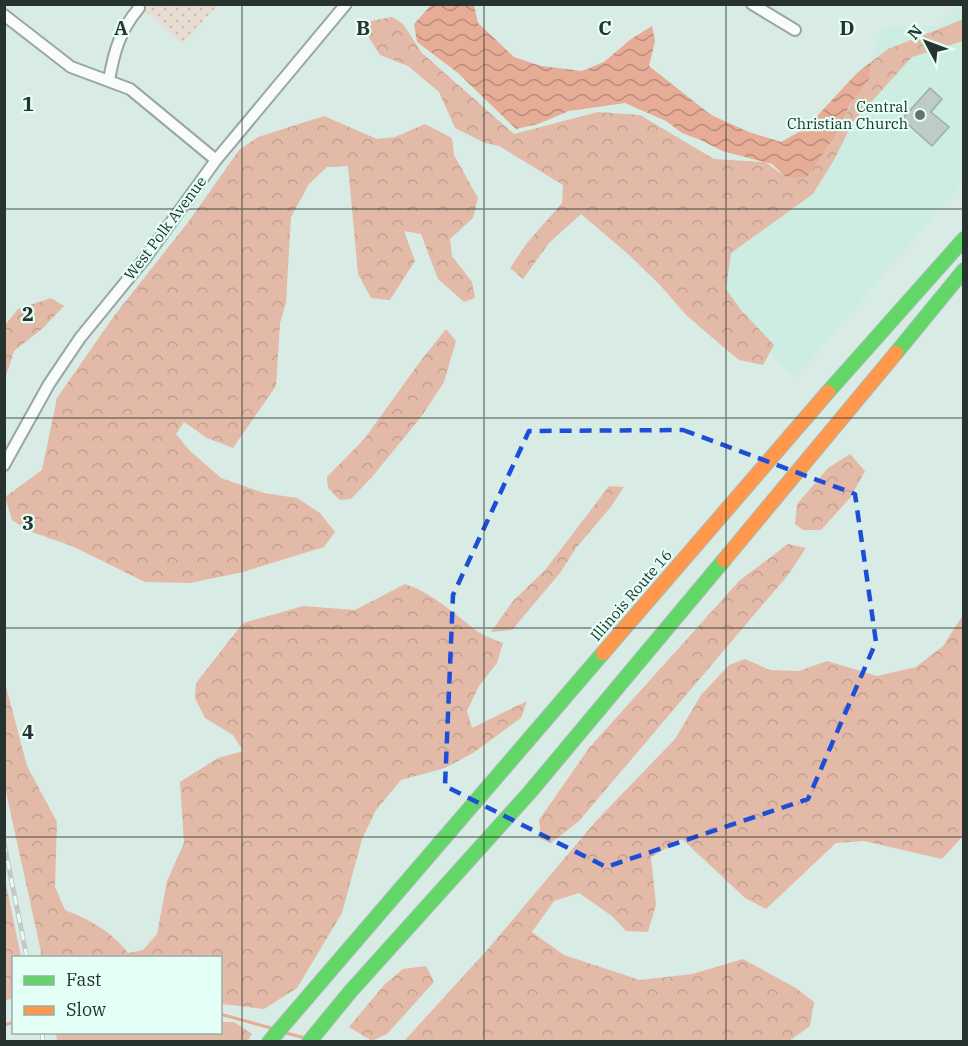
<svg xmlns="http://www.w3.org/2000/svg" width="968" height="1046" font-family="'IBM Plex Serif',serif">
<style>
.built{fill:#cdede2}
.grass{fill:url(#grass-dots)}
.forest{fill:url(#forest-crowns)}
.water{fill:url(#water-waves)}
.lines{fill:none;stroke-linecap:round;stroke-linejoin:round}
.stream{stroke:#e6ac96;stroke-width:3}
.building{fill:#beccc7;stroke:#9faca8;stroke-width:1.5}
.street-casing{stroke:#99a7a2;stroke-width:14}
.fast-casing{stroke:#a8bdb6;stroke-width:16}
.slow-casing{stroke:#a8bdb6;stroke-width:16}
.street{stroke:#f9fcfb;stroke-width:10}
.fast{stroke:#63d668;stroke-width:14}
.slow{stroke:#ff974d;stroke-width:14}
.rail-casing{stroke:#c4c8c6;stroke-width:5}
.rail{stroke:#e4fff5;stroke-width:3;stroke-dasharray:9;stroke-linecap:butt}
.marked{fill:none;stroke:#1d4ed8;stroke-width:4.5;stroke-dasharray:12 8;stroke-linejoin:round}
.grid{fill:none;stroke:#26332e;stroke-width:1.5;stroke-opacity:0.55}
.poi-dot{fill:#65736e;stroke:#e4fff5;stroke-width:2}
.labels{text-anchor:middle;dominant-baseline:central;stroke-width:4.5;stroke-linejoin:round;paint-order:stroke}
.poi-label{font-size:15px;fill:#26332e;stroke:#e4fff5;text-anchor:end}
.street-label{font-size:15px;fill:#26332e;stroke:#e4fff5}
.grid-label{font-size:20px;text-anchor:middle;font-weight:bold;fill:#26332e;stroke:#e4fff5;stroke-width:4.5;stroke-linejoin:round;paint-order:stroke}
</style>
<defs>
<pattern id="grass-dots" width="8" height="8" patternUnits="userSpaceOnUse" patternTransform="scale(1.5)"><rect width="8" height="8" fill="#e8dcd3"/><path d="M2 2h.1M6 6h.1" fill="none" stroke="#c7bdb5" stroke-width="1.8" stroke-linecap="round"/></pattern>
<pattern id="forest-crowns" width="20" height="18" patternUnits="userSpaceOnUse" patternTransform="scale(1.5)"><rect width="20" height="18" fill="#e3baa7"/><path d="M2 6a3 3 0 1 1 6 0M12 15a3 3 0 1 1 6 0" fill="none" stroke="#c3a090"/></pattern>
<pattern id="water-waves" width="16" height="10" patternUnits="userSpaceOnUse" patternTransform="scale(1.5)"><rect width="16" height="10" fill="#e6ac96"/><path d="M0 5q4-4 8 0t8 0" fill="none" stroke="#ba8d7b"/></pattern>
</defs>
<rect width="100%" height="100%" fill="#d9ebe5"/>
<path class="built" d="M 959,5 L 963,5 L 963,182 L 795,378 L 697,282 L 839,131 L 850,104 L 870,78 L 871,62 L 882,26 L 939,26 Z"/>
<path class="grass" d="M 126,5 L 218,5 L 182,44 L 152,16 Z"/>
<g class="forest">
<path d="M 392,17 L 403,24 L 422,53 L 514,134 L 598,112 L 640,115 L 714,159 L 765,162 L 786,177 L 807,177 L 839,131 L 852,101 L 870,78 L 871,62 L 888,49 L 964,19 L 963,41 L 912,57 L 853,122 L 834,160 L 813,194 L 731,253 L 726,289 L 741,310 L 774,345 L 763,365 L 739,360 L 722,346 L 686,315 L 660,285 L 628,254 L 581,214 L 549,243 L 523,279 L 510,268 L 527,243 L 562,203 L 563,185 L 499,146 L 485,143 L 455,128 L 439,92 L 408,66 L 380,55 L 366,33 L 371,21 Z"/>
<path d="M 324,116 L 377,139 L 395,137 L 425,124 L 452,138 L 454,155 L 478,198 L 473,218 L 450,239 L 452,256 L 472,282 L 475,298 L 464,302 L 438,279 L 421,234 L 404,231 L 415,261 L 390,300 L 371,298 L 358,274 L 348,166 L 327,167 L 309,184 L 291,217 L 286,303 L 280,323 L 276,386 L 233,448 L 207,438 L 184,422 L 176,434 L 190,451 L 221,478 L 264,493 L 297,498 L 320,513 L 335,532 L 324,547 L 243,572 L 190,583 L 145,582 L 72,546 L 29,531 L 12,520 L 5,497 L 42,470 L 57,398 L 114,316 L 189,221 L 239,150 L 258,137 Z"/>
<path d="M 51,298 L 64,306 L 42,329 L 14,351 L 5,379 L 5,325 L 18,309 Z"/>
<path d="M 446,329 L 456,341 L 444,382 L 421,417 L 372,477 L 351,499 L 340,500 L 328,488 L 327,477 L 365,438 L 419,363 Z"/>
<path d="M 850,454 L 865,471 L 850,498 L 821,530 L 803,530 L 795,524 L 797,504 L 828,468 Z"/>
<path d="M 609,486 L 624,487 L 610,508 L 576,548 L 560,573 L 512,630 L 491,632 L 513,601 L 546,569 Z"/>
<path d="M 788,544 L 806,548 L 788,575 L 579,821 L 551,843 L 541,839 L 539,820 L 589,748 L 739,581 Z"/>
<path d="M 405,584 C 432,593 451,611 473,628 C 481,635 493,639 503,643 L 497,663 L 479,686 L 467,711 L 472,728 L 527,701 L 521,718 L 473,753 L 445,768 L 401,780 L 376,810 L 362,839 L 342,913 L 297,988 L 264,1009 L 221,1004 L 220,958 L 40,957 L 41,952 L 5,787 L 5,683 L 27,766 L 57,822 L 55,887 L 65,910 C 90,920 111,931 128,953 L 143,950 L 157,934 L 167,881 L 184,843 L 180,782 L 218,758 L 243,751 L 233,735 L 205,718 L 195,698 L 196,683 L 243,623 L 303,606 L 355,610 Z"/>
<path d="M 963,615 L 963,836 L 942,859 L 864,841 L 836,843 L 766,909 L 745,898 L 682,839 L 651,857 L 656,905 L 648,932 L 626,931 L 612,916 L 579,893 L 554,901 L 532,932 L 564,955 L 640,980 L 692,974 L 743,959 L 796,988 L 814,1002 L 810,1026 L 788,1042 L 410,1042 L 405,1040 L 488,949 L 596,821 L 675,739 L 701,695 L 729,665 L 745,659 L 770,670 L 799,671 L 827,661 L 877,676 L 916,667 L 943,646 Z"/>
<path d="M 5,879 L 21,957 L 14,958 L 13,998 L 5,1001 Z"/>
<path d="M 426,966 L 434,982 L 387,1034 L 372,1041 L 349,1027 L 385,984 L 403,969 Z"/>
<path d="M 221,1022 L 234,1022 L 252,1034 L 247,1042 L 57,1041 L 56,1033 L 220,1032 Z"/>
</g>
<path class="water" d="M 432,4 L 474,5 L 478,23 L 514,57 L 541,66 L 582,71 L 604,62 L 631,39 L 652,26 L 655,41 L 649,66 L 711,115 L 749,132 L 781,142 L 806,128 L 856,74 L 871,62 L 870,78 L 850,104 L 839,131 L 807,177 L 786,177 L 772,164 L 722,151 L 701,140 L 682,133 L 666,121 L 625,103 L 569,111 L 538,124 L 516,129 L 458,73 L 417,42 L 414,24 Z"/>
<g class="lines">
<g class="stream">
<path d="M 220,1014 L 271,1028"/>
<path d="M 4,1025 L 14,1022"/>
<path d="M 286,1033 L 305,1038"/>
</g>
</g>
<path class="building" d="M 930,88 L 942,99 L 931,112 L 949,127 L 932,146 L 902,119 Z"/>
<g class="lines">
<g class="street-casing">
<g id="street">
<path d="M 752,4 L 795,30"/>
<path d="M 4,15 L 71,67 L 130,89 L 216,160"/>
<path d="M 109,80 C 114,52 120,30 139,8"/>
<path d="M 4,465 L 49,384 L 80,338 L 146,257 L 216,160 L 346,4"/>
</g>
</g>
<g class="fast-casing">
<g id="fast">
<path d="M 896,353 L 964,270"/>
<path d="M 828,392 L 964,239"/>
<path d="M 269,1042 L 603,653"/>
<path d="M 309,1042 L 350,992 L 530,792 L 724,560"/>
</g>
</g>
<g class="slow-casing">
<g id="slow">
<path d="M 724,560 L 896,353"/>
<path d="M 603,653 L 828,392"/>
</g>
</g>
<use href="#street" class="street"/>
<use href="#fast" class="fast"/>
<use href="#slow" class="slow"/>
<g class="rail-casing">
<g id="rail">
<path d="M 4,843 L 27,958"/>
<path d="M 42,1032 L 43,1042"/>
</g>
</g>
<use href="#rail" class="rail"/>
</g>
<path class="marked" d="M 683,430 L 855,494 L 876,642 L 808,799 L 606,867 L 445,786 L 453,595 L 529,431 Z"/>
<path class="grid" d="M 242,4 L 242,1042M 484,4 L 484,1042M 726,4 L 726,1042M 4,209 L 964,209M 4,418 L 964,418M 4,628 L 964,628M 4,837 L 964,837"/>
<circle class="poi-dot" cx="920" cy="115" r="6"/>
<g class="labels">
<g class="poi-label">
<text x="908" y="106">Central<tspan x="908" dy="17">Christian Church</tspan></text>
</g>
<g class="street-label">
<text transform="translate(165 228) rotate(-53)">West Polk Avenue</text>
<text transform="translate(631 595) rotate(-49)">Illinois Route 16</text>
</g>
</g>
<g class="grid-label">
<text x="121" y="35">A</text>
<text x="363" y="35">B</text>
<text x="605" y="35">C</text>
<text x="847" y="35">D</text>
<text x="28" y="111">1</text>
<text x="28" y="321">2</text>
<text x="28" y="530">3</text>
<text x="28" y="739">4</text>
</g>
<rect width="968" height="1046" fill="none" stroke="#26332e" stroke-width="12"/>
<rect x="12" y="956" width="210" height="78" fill="#e4fff5" stroke="#98ada5" stroke-width="1.5"/>
<rect x="24" y="976" width="30" height="9" fill="#63d668" stroke="#98ada5" stroke-width="1.5"/>
<text x="66" y="986" font-size="18" fill="#26332e">Fast</text>
<rect x="24" y="1006" width="30" height="9" fill="#ff974d" stroke="#98ada5" stroke-width="1.5"/>
<text x="66" y="1016" font-size="18" fill="#26332e">Slow</text>
<g transform="translate(926 42) rotate(311)" stroke="#e4fff5" stroke-width="4.5" paint-order="stroke">
<path d="M0-4.5L10 22L0 15L-10 22Z" fill="#26332e"/>
<text y="-9" font-size="16" font-weight="bold" text-anchor="middle" fill="#26332e">N</text>
</g>
</svg>
